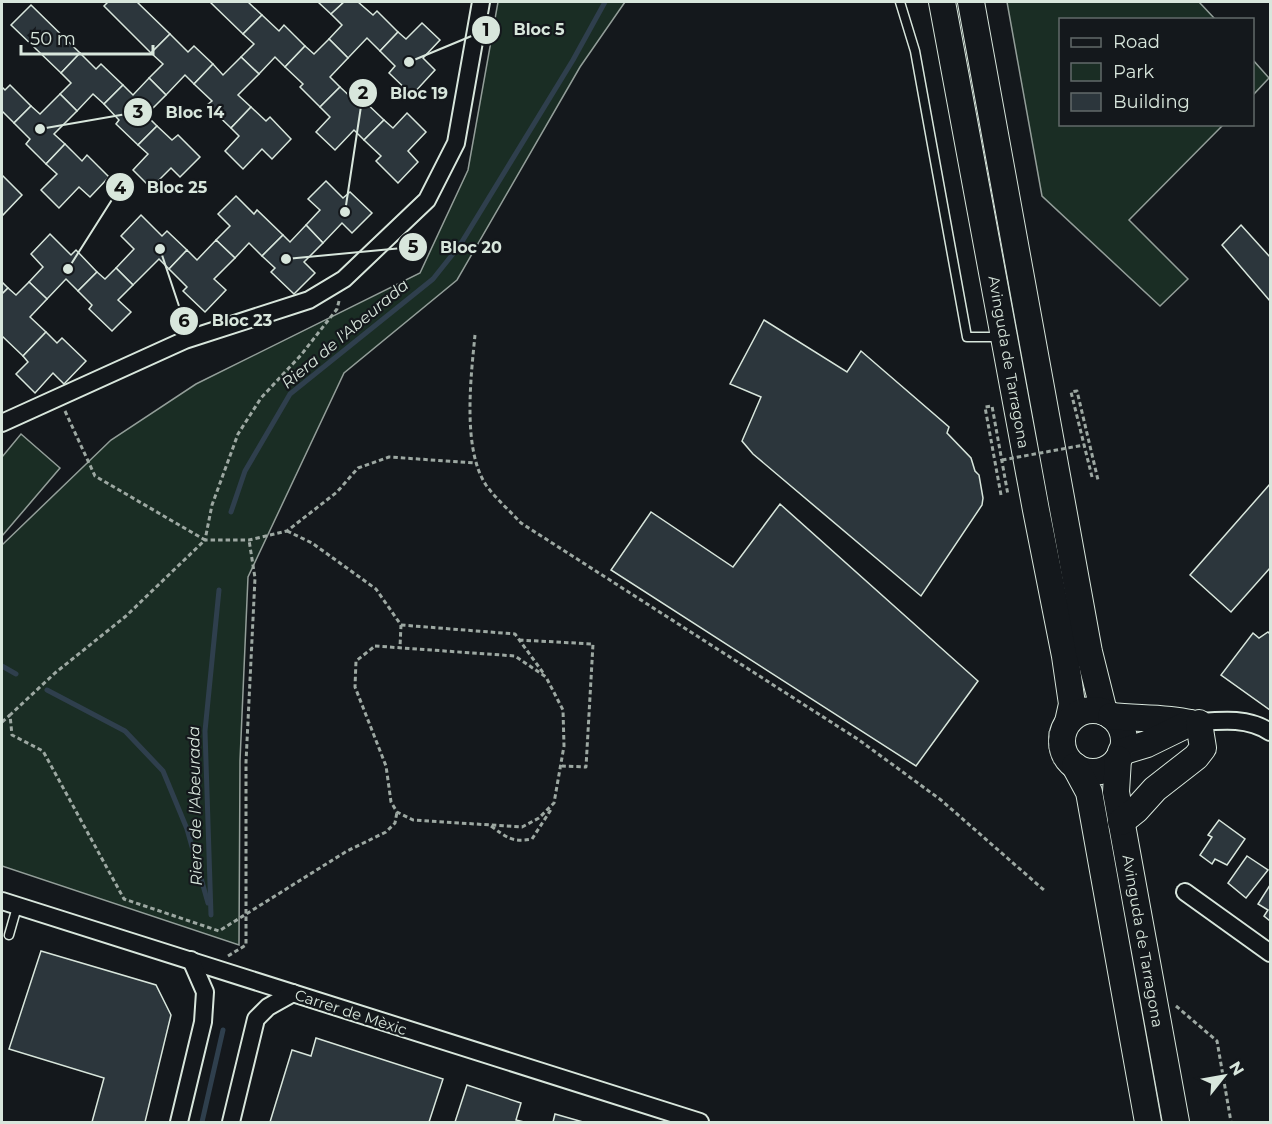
<svg xmlns="http://www.w3.org/2000/svg" width="1272" height="1124" font-family="Montserrat,sans-serif">
<style>
.green{fill:#1a2d24;stroke:#939e99;stroke-width:1.5}
.lines{fill:none;stroke-linecap:round;stroke-linejoin:round}
.stream{stroke:#2f3f4d;stroke-width:5}
.building{fill:#2c363c;stroke:#d8e6dc;stroke-width:1.5}
.service-casing{stroke:#d8e6dc;stroke-width:11}
.minor-casing{stroke:#d8e6dc;stroke-width:20}
.primary-casing{stroke:#d8e6dc;stroke-width:28}
.path{stroke:#9da8a2;stroke-width:3;stroke-dasharray:4.5 3;stroke-linecap:butt}
.service{stroke:#14181c;stroke-width:8}
.minor{stroke:#14181c;stroke-width:16}
.primary{stroke:#14181c;stroke-width:26}
.path-bridge{stroke:#9da8a2;stroke-width:3;stroke-dasharray:4.5 3;stroke-linecap:butt}
.labels{text-anchor:middle;dominant-baseline:central;stroke-width:4.5;stroke-linejoin:round;paint-order:stroke}
.street-label{font-size:15px;fill:#d8e6dc;stroke:#14181c}
.water-label{font-size:16px;font-style:italic;fill:#d8e6dc;stroke:#14181c}
.leader{fill:none;stroke:#d8e6dc;stroke-width:2}
.callout-dot{fill:#d8e6dc;stroke:#14181c;stroke-width:2}
.mark-label{font-size:18px;text-anchor:middle;font-weight:bold;fill:#111}
.callout-label{font-size:16px;text-anchor:middle;font-weight:bold;fill:#d8e6dc;stroke:#14181c;stroke-width:4.5;stroke-linejoin:round;paint-order:stroke}
</style>
<rect width="100%" height="100%" fill="#14181c"/>
<g class="green">
<path d="M 498,2 L 625,2 L 580,67 L 457,280 L 344,373 L 248,577 L 240,761 L 239,945 L 2,866 L 2,545 L 111,440 L 196,384 L 420,273 L 468,170 Z"/>
<path d="M 1007,2 L 1199,2 L 1215,19 L 1060,20 L 1060,124 L 1223,125 L 1129,220 L 1188,279 L 1160,306 L 1042,196 Z"/>
<path d="M 1253,60 L 1269,78 L 1253,95 Z"/>
<path d="M 21,434 L 60,468 L 2,536 L 2,457 Z"/>
</g>
<g class="lines">
<g class="stream">
<path d="M 231,512 L 245,471 L 290,394 L 433,279 L 460,245 L 573,60 L 605,2"/>
<path d="M 2,666 L 16,674"/>
<path d="M 47,690 L 125,731 L 163,771 L 187,829 L 208,903"/>
<path d="M 211,915 L 205,731 L 219,590"/>
<path d="M 202,1122 L 223,1030"/>
</g>
</g>
<g class="building">
<path d="M 108,2 L 137,2 L 170,34 L 151,53 L 104,6 Z"/>
<path d="M 210,2 L 248,2 L 262,15 L 243,34 Z"/>
<path d="M 318,2 L 344,2 L 331,14 Z"/>
<path d="M 344,2 L 358,2 L 373,15 L 377,11 L 398,32 L 380,51 L 367,38 L 348,58 L 329,39 L 342,25 L 331,14 Z"/>
<path d="M 31,5 L 80,53 L 61,73 L 11,25 Z"/>
<path d="M 262,15 L 279,31 L 284,25 L 305,46 L 285,67 L 275,57 L 259,74 L 241,57 L 254,44 L 243,34 Z"/>
<path d="M 422,23 L 440,40 L 423,58 L 435,70 L 412,95 L 389,73 L 395,66 L 380,51 L 398,32 L 406,39 Z"/>
<path d="M 170,34 L 188,52 L 194,46 L 213,64 L 194,84 L 185,75 L 166,95 L 149,78 L 163,64 L 151,53 Z"/>
<path d="M 329,39 L 348,58 L 330,77 L 340,87 L 320,107 L 300,87 L 303,84 L 285,67 L 305,46 L 314,54 Z"/>
<path d="M 80,53 L 96,69 L 101,64 L 123,85 L 104,104 L 93,94 L 77,111 L 60,94 L 71,83 L 61,73 Z"/>
<path d="M 241,57 L 259,74 L 238,95 L 251,107 L 231,128 L 207,105 L 212,101 L 194,84 L 213,64 L 223,75 Z"/>
<path d="M 149,78 L 166,95 L 146,115 L 157,126 L 138,145 L 116,124 L 119,120 L 104,104 L 123,85 L 133,95 Z"/>
<path d="M 10,85 L 31,106 L 14,123 L 2,111 L 2,87 L 5,90 Z"/>
<path d="M 340,87 L 358,104 L 362,99 L 384,120 L 364,140 L 354,130 L 335,150 L 316,132 L 330,117 L 320,107 Z"/>
<path d="M 60,94 L 77,111 L 54,134 L 65,144 L 46,164 L 26,144 L 30,139 L 14,123 L 31,106 L 40,114 Z"/>
<path d="M 251,107 L 266,121 L 270,117 L 291,139 L 272,159 L 262,149 L 243,169 L 225,151 L 239,136 L 231,128 Z"/>
<path d="M 407,113 L 426,132 L 408,151 L 418,162 L 398,183 L 376,161 L 381,156 L 364,140 L 384,120 L 393,128 Z"/>
<path d="M 157,126 L 172,140 L 178,135 L 200,157 L 180,177 L 171,168 L 151,188 L 133,170 L 148,154 L 138,145 Z"/>
<path d="M 65,144 L 82,161 L 87,155 L 109,177 L 90,197 L 79,187 L 59,208 L 41,190 L 57,174 L 46,164 Z"/>
<path d="M 2,175 L 22,195 L 2,216 Z"/>
<path d="M 326,181 L 343,198 L 350,192 L 372,213 L 352,233 L 342,223 L 323,243 L 306,225 L 320,210 L 308,199 Z"/>
<path d="M 236,196 L 254,214 L 257,210 L 283,235 L 262,256 L 249,243 L 235,258 L 216,240 L 230,226 L 218,214 Z"/>
<path d="M 141,215 L 162,236 L 167,231 L 187,250 L 169,269 L 159,259 L 133,285 L 116,268 L 134,249 L 121,236 Z"/>
<path d="M 306,225 L 323,243 L 304,262 L 315,273 L 294,294 L 271,272 L 275,268 L 262,256 L 283,235 L 290,242 Z"/>
<path d="M 1241,225 L 1270,257 L 1270,301 L 1222,245 Z"/>
<path d="M 50,234 L 71,255 L 76,250 L 97,272 L 78,291 L 66,279 L 47,299 L 29,282 L 43,267 L 31,254 Z"/>
<path d="M 216,240 L 235,258 L 214,279 L 226,290 L 205,312 L 183,291 L 187,287 L 169,269 L 187,250 L 197,260 Z"/>
<path d="M 116,268 L 133,285 L 118,300 L 131,312 L 112,331 L 89,309 L 92,305 L 78,291 L 97,272 L 105,279 Z"/>
<path d="M 2,282 L 8,288 L 2,294 Z"/>
<path d="M 29,282 L 47,299 L 30,317 L 46,332 L 23,356 L 2,336 L 2,294 L 8,288 L 16,295 Z"/>
<path d="M 764,320 L 847,372 L 861,351 L 949,427 L 947,433 L 971,458 L 975,471 L 979,475 L 983,498 L 982,505 L 921,596 L 753,454 L 742,441 L 761,397 L 730,384 Z"/>
<path d="M 46,332 L 57,343 L 62,338 L 86,361 L 64,384 L 53,373 L 35,393 L 16,374 L 28,362 L 23,356 Z"/>
<path d="M 1270,484 L 1270,568 L 1231,612 L 1190,575 Z"/>
<path d="M 780,504 L 978,681 L 916,766 L 611,570 L 651,512 L 733,567 Z"/>
<path d="M 1268,632 L 1270,634 L 1270,710 L 1221,675 L 1253,633 L 1259,638 Z"/>
<path d="M 1219,820 L 1245,839 L 1227,865 L 1215,859 L 1212,864 L 1200,855 L 1212,837 L 1208,835 Z"/>
<path d="M 1247,856 L 1268,870 L 1246,898 L 1228,883 Z"/>
<path d="M 1270,885 L 1270,921 L 1264,916 L 1268,910 L 1258,904 Z"/>
<path d="M 41,951 L 156,985 L 171,1015 L 145,1122 L 92,1122 L 104,1078 L 9,1049 Z"/>
<path d="M 316,1038 L 443,1079 L 429,1122 L 270,1122 L 292,1050 L 311,1056 Z"/>
<path d="M 467,1085 L 521,1103 L 516,1120 L 524,1122 L 455,1122 Z"/>
<path d="M 555,1114 L 583,1122 L 553,1122 Z"/>
</g>
<g class="lines">
<g class="service-casing">
<g id="service">
<path d="M 900,2 L 915,51 L 967,337 L 1002,337"/>
<path d="M 9,935 L 17,907"/>
</g>
</g>
<g class="minor-casing">
<g id="minor">
<path d="M 2,423 L 185,340 L 309,300 L 344,279 L 427,200 L 456,143 L 481,2"/>
<path d="M 1190,723 C 1217,721 1246,716 1270,732"/>
<path d="M 1185,892 L 1270,953"/>
<path d="M 2,901 L 700,1122"/>
<path d="M 179,1122 L 203,1022 L 205,992 L 191,960"/>
<path d="M 231,1122 L 256,1019 L 268,1007 L 293,993"/>
</g>
</g>
<g class="primary-casing">
<g id="primary">
<path d="M 942,2 L 1036,510 L 1065,656 L 1072,704 L 1068,722"/>
<path d="M 971,2 L 1089,652 L 1104,712"/>
<circle cx="1093" cy="741" r="31"/>
<path d="M 1111,716 C 1137,719 1164,717 1190,723"/>
<path d="M 1121,752 L 1147,744 L 1190,723"/>
<path d="M 1118,759 L 1116,792 L 1176,1122"/>
<path d="M 1075,766 L 1089,792 L 1148,1122"/>
<path d="M 1121,822 L 1136,810 L 1155,789 L 1196,757 L 1203,748 L 1199,723"/>
</g>
</g>
<g class="path">
<path d="M 339,301 L 337,309 L 301,355 L 261,398 L 238,434 L 212,505 L 205,540 L 249,540 L 287,531 L 337,492 L 358,468 L 389,457 L 476,463"/>
<path d="M 475,335 C 471,376 462,449 486,485 C 496,499 510,511 521,523 L 859,740 L 941,800 L 1045,891"/>
<path d="M 65,411 L 95,476 L 205,540 L 126,616 L 55,673 L 10,715 L 12,735 L 43,751 L 124,899 L 219,931 L 347,851 L 386,832 L 395,823 L 397,812"/>
<path d="M 1092,477 L 1071,392 L 1077,391 L 1098,480"/>
<path d="M 1001,495 L 985,407 L 992,406 L 1008,495"/>
<path d="M 287,531 L 312,543 L 376,589 L 401,625 L 400,647"/>
<path d="M 401,625 L 515,634 L 544,674"/>
<path d="M 519,640 L 593,644 L 586,767 L 562,766"/>
<path d="M 375,646 L 515,656 L 546,677 L 563,710 L 564,746 L 554,803 L 539,818 L 522,827 L 413,820 L 397,812 L 391,802 L 386,766 L 355,687 L 356,661 Z"/>
<path d="M 2,722 L 10,715"/>
<path d="M 1050,731 L 1050,748 L 1055,763"/>
<path d="M 491,826 C 506,837 512,843 532,839 L 552,808"/>
<path d="M 228,956 L 246,945 L 246,762 L 255,578 L 249,540"/>
<path d="M 1176,1006 L 1217,1041 L 1231,1122"/>
</g>
<use href="#service" class="service"/>
<use href="#minor" class="minor"/>
<use href="#primary" class="primary"/>
<path class="path-bridge" d="M 1002,460 L 1084,445"/>
</g>
<g class="labels">
<g class="street-label">
<text transform="translate(1009 362) rotate(80)">Avinguda de Tarragona</text>
<text transform="translate(1143 941) rotate(80)">Avinguda de Tarragona</text>
<text transform="translate(351 1012) rotate(18)">Carrer de Mèxic</text>
</g>
<g class="water-label">
<text transform="translate(345 334) rotate(-40)">Riera de l'Abeurada</text>
<text transform="translate(195 806) rotate(-91)">Riera de l'Abeurada</text>
</g>
</g>
<path class="leader" d="M409 62L486 30M345 212L363 93M40 129L138 112M68 269L120 187M286 259L413 247M160 249L184 321"/>
<g class="callout-dot">
<circle cx="409" cy="62" r="6"/>
<circle cx="345" cy="212" r="6"/>
<circle cx="40" cy="129" r="6"/>
<circle cx="68" cy="269" r="6"/>
<circle cx="286" cy="259" r="6"/>
<circle cx="160" cy="249" r="6"/>
<circle cx="486" cy="30" r="15"/>
<circle cx="363" cy="93" r="15"/>
<circle cx="138" cy="112" r="15"/>
<circle cx="120" cy="187" r="15"/>
<circle cx="413" cy="247" r="15"/>
<circle cx="184" cy="321" r="15"/>
</g>
<g class="mark-label">
<text x="486" y="36">1</text>
<text x="363" y="99">2</text>
<text x="138" y="118">3</text>
<text x="120" y="194">4</text>
<text x="413" y="253">5</text>
<text x="184" y="327">6</text>
</g>
<g class="callout-label">
<text x="539" y="35">Bloc 5</text>
<text x="419" y="99">Bloc 19</text>
<text x="195" y="118">Bloc 14</text>
<text x="177" y="193">Bloc 25</text>
<text x="471" y="253">Bloc 20</text>
<text x="242" y="326">Bloc 23</text>
</g>
<rect width="1272" height="1124" fill="none" stroke="#d8e6dc" stroke-width="6"/>
<rect x="1059" y="18" width="195" height="108" fill="#14181c" stroke="#626a69" stroke-width="1.5"/>
<rect x="1071" y="38" width="30" height="9" fill="#14181c" stroke="#626a69" stroke-width="1.5"/>
<text x="1113" y="48" font-size="18" fill="#d8e6dc">Road</text>
<rect x="1071" y="63" width="30" height="18" fill="#1a2d24" stroke="#626a69" stroke-width="1.5"/>
<text x="1113" y="78" font-size="18" fill="#d8e6dc">Park</text>
<rect x="1071" y="93" width="30" height="18" fill="#2c363c" stroke="#626a69" stroke-width="1.5"/>
<text x="1113" y="108" font-size="18" fill="#d8e6dc">Building</text>
<g transform="translate(1224 1076) rotate(59)" stroke="#14181c" stroke-width="4.5" paint-order="stroke">
<path d="M0-4.5L10 22L0 15L-10 22Z" fill="#d8e6dc"/>
<text y="-9" font-size="16" font-weight="bold" text-anchor="middle" fill="#d8e6dc">N</text>
</g>
<path d="M21 45v9h132v-9" fill="none" stroke="#d8e6dc" stroke-width="3"/>
<text x="30" y="45" font-size="18" fill="#d8e6dc" stroke="#14181c" stroke-width="4.5" paint-order="stroke">50 m</text>
</svg>
